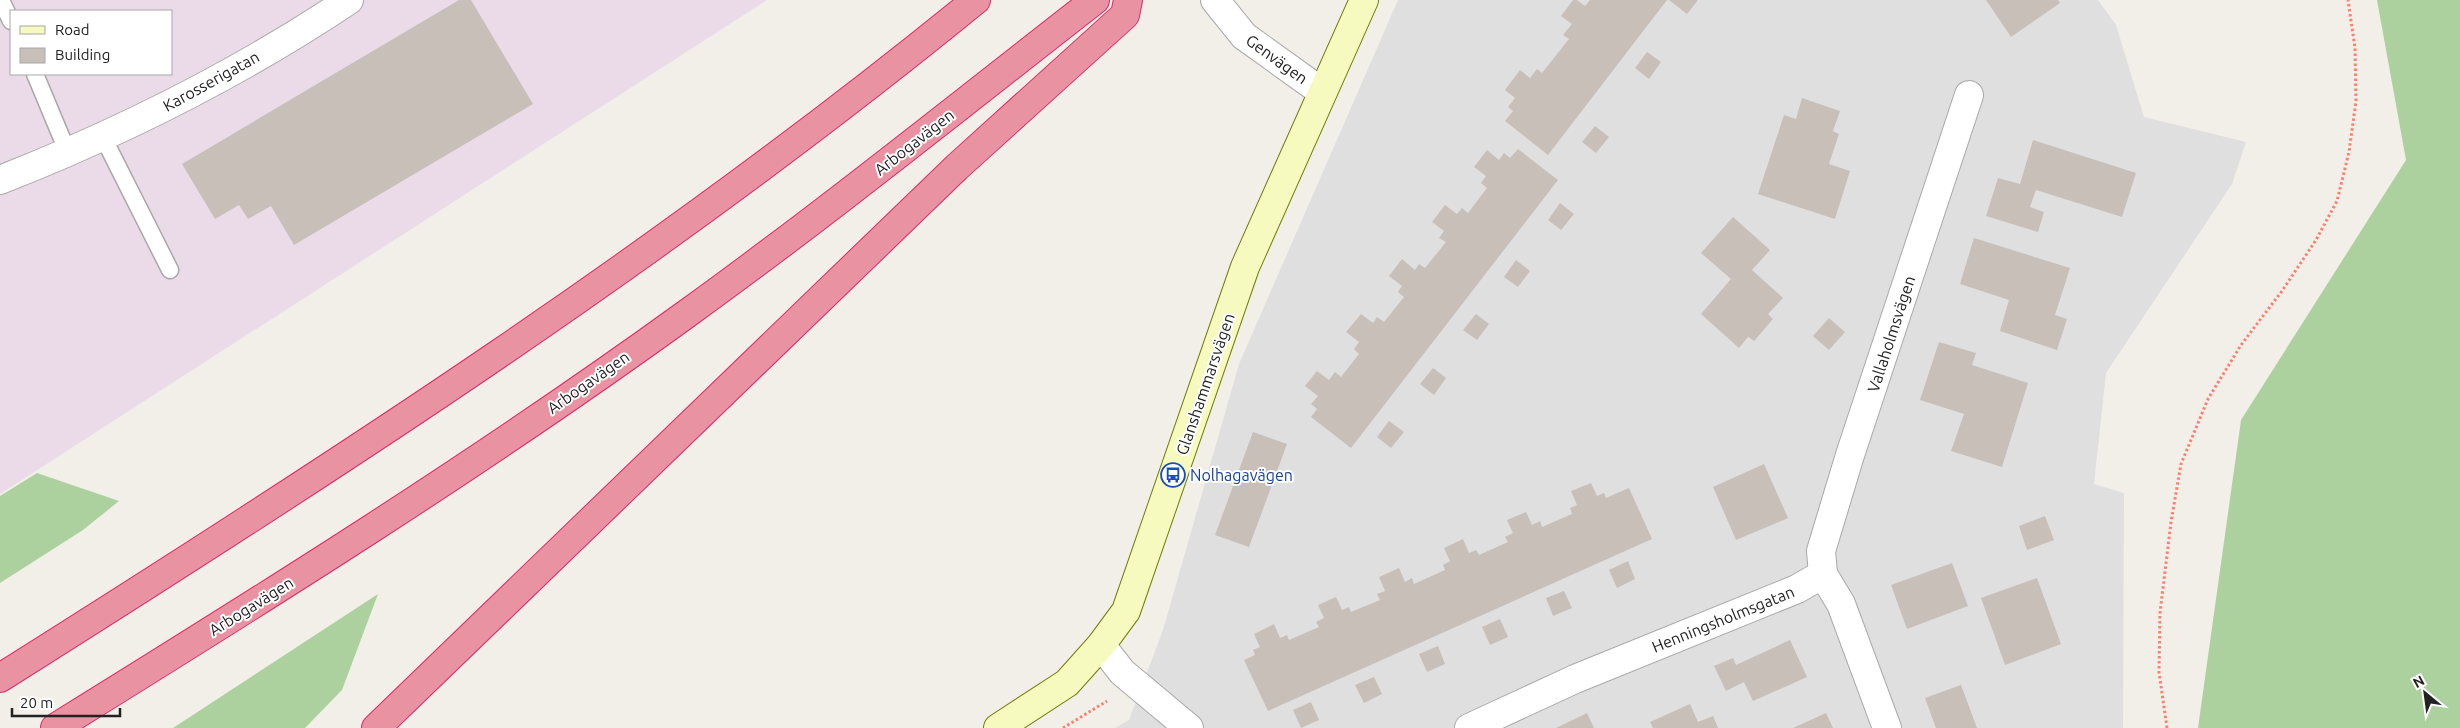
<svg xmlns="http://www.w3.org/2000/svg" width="2460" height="728" font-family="Ubuntu,sans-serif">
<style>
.residential{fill:#e0dfdf}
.industrial{fill:#ebdbe8;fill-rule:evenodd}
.forest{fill:#add19e}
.building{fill:#c7bfb8}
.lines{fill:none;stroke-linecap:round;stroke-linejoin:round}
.lane-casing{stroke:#a9a9a9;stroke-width:19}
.street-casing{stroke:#a9a9a9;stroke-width:30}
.secondary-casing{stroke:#707d05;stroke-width:30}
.highway-casing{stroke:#dc2a67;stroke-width:30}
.path{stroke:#fa8072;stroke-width:3;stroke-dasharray:2.5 2.5;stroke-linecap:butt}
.lane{stroke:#fff;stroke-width:16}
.street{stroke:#fff;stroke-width:28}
.secondary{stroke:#f7fabf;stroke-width:28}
.highway{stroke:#e892a2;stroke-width:28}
.labels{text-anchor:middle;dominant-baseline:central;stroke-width:4;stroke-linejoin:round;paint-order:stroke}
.street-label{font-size:16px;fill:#222;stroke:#fff}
.transit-label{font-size:16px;fill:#164399;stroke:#fff;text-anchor:start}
</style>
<rect width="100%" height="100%" fill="#f2efe9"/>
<path class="residential" d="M 1398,0 L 2098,0 L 2116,25 L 2144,117 L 2246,142 L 2232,184 L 2106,373 L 2094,484 L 2124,493 L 2123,728 L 1115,728 L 1129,720 L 1163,630 L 1239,364 Z"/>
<path class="industrial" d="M 0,0 L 767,0 L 0,494 ZM 11,11 L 171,11 L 171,74 L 11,74 Z"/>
<g class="forest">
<path d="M 2377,0 L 2460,0 L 2460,728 L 2198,728 L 2241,420 L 2406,160 Z"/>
<path d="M 37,473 L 119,501 L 83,530 L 0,583 L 0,496 Z"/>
<path d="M 378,594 L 342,690 L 305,728 L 173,728 Z"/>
</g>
<g class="building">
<path d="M 459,0 L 471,0 L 533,104 L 294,245 L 271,206 L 248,219 L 239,205 L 215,219 L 182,164 Z"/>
<path d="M 1573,0 L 1577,0 L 1585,6 L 1590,0 L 1667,0 L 1548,155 L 1505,121 L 1513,111 L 1508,107 L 1515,98 L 1505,90 L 1520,70 L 1530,78 L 1537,69 L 1542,73 L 1569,39 L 1563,35 L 1572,24 L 1561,16 Z"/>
<path d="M 1669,0 L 1698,0 L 1687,14 Z"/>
<path d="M 1986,0 L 2058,0 L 2060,3 L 2011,37 Z"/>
<path d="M 1647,52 L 1661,62 L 1649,79 L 1635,68 Z"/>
<path d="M 1802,98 L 1840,111 L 1833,131 L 1839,134 L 1829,164 L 1850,171 L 1835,219 L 1758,194 L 1784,115 L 1796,119 Z"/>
<path d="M 1595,126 L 1609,137 L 1596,153 L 1582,142 Z"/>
<path d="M 2033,140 L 2136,173 L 2122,217 L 2036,190 L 2030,207 L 2044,212 L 2038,232 L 1986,216 L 1998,178 L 2020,184 Z"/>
<path d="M 1518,149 L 1558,180 L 1351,448 L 1311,417 L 1317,409 L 1311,404 L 1318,396 L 1305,386 L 1317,371 L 1329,380 L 1335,372 L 1341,377 L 1359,354 L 1354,349 L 1359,342 L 1346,332 L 1361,314 L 1373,323 L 1377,317 L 1384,322 L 1404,297 L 1398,292 L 1402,286 L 1389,276 L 1402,259 L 1415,270 L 1419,264 L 1425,268 L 1446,242 L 1439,238 L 1444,231 L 1432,222 L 1445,205 L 1457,214 L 1462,208 L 1468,213 L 1487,188 L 1481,183 L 1486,176 L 1474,167 L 1487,150 L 1499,160 L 1504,153 L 1510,158 Z"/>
<path d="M 1560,203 L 1574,214 L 1561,230 L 1548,220 Z"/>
<path d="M 1733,217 L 1770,250 L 1752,270 L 1783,298 L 1768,314 L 1773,319 L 1754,341 L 1748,337 L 1739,348 L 1701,314 L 1731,279 L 1701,253 Z"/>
<path d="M 1974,238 L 2070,268 L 2055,315 L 2067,319 L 2057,350 L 2000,331 L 2009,300 L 1960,284 Z"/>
<path d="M 1516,260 L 1530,271 L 1518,287 L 1504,277 Z"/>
<path d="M 1476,314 L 1489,324 L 1477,340 L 1463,330 Z"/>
<path d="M 1829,318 L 1845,332 L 1829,350 L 1813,336 Z"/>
<path d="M 1939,342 L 1976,353 L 1972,365 L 2028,383 L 2002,467 L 1951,451 L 1964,414 L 1920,400 Z"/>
<path d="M 1433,368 L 1446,378 L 1434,395 L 1420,384 Z"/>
<path d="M 1389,421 L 1404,432 L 1391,448 L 1377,437 Z"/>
<path d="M 1253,432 L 1287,444 L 1249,547 L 1215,535 Z"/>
<path d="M 1764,464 L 1788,518 L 1736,540 L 1713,487 Z"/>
<path d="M 1591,483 L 1597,496 L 1604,493 L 1606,498 L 1629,488 L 1652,539 L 1268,711 L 1244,660 L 1255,655 L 1253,650 L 1260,647 L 1254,634 L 1274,624 L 1280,638 L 1287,635 L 1289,640 L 1319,627 L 1316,622 L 1324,618 L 1318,605 L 1336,597 L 1342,610 L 1349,607 L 1351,612 L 1380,600 L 1377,594 L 1385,591 L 1379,577 L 1399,568 L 1405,582 L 1412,578 L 1414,584 L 1445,570 L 1443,565 L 1450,561 L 1444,548 L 1463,539 L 1469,553 L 1476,550 L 1479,555 L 1508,542 L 1505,537 L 1513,533 L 1507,520 L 1526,512 L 1532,525 L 1540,521 L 1542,527 L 1572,514 L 1570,508 L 1577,505 L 1571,491 Z"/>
<path d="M 2045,516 L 2054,540 L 2027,550 L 2019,526 Z"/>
<path d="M 1628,561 L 1635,579 L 1617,588 L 1609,570 Z"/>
<path d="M 1952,563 L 1968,606 L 1907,629 L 1891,585 Z"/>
<path d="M 2037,578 L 2061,644 L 2005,665 L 1981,598 Z"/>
<path d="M 1564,591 L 1572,608 L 1553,616 L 1546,598 Z"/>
<path d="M 1500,619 L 1508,637 L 1490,645 L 1482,627 Z"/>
<path d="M 1790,640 L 1807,677 L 1753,701 L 1744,682 L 1726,691 L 1714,666 L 1733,658 L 1736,665 Z"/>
<path d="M 1438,646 L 1445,664 L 1427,672 L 1419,654 Z"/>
<path d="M 1374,677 L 1382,694 L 1364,703 L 1355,685 Z"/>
<path d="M 1961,685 L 1977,728 L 1936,728 L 1925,698 Z"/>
<path d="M 1311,702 L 1319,720 L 1301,728 L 1293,710 Z"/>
<path d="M 1690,704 L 1698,722 L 1713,716 L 1718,728 L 1653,728 L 1650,722 Z"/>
<path d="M 1587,713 L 1594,728 L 1556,728 Z"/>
<path d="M 1826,713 L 1833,728 L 1793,728 Z"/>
</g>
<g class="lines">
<g class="lane-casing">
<g id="lane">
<path d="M 1,0 L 11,21"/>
<path d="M 35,74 L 68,153"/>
<path d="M 103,137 L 170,270"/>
</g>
</g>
<g class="street-casing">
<g id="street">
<path d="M 1215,0 L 1244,36 L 1322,92"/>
<path d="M 0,180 C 122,132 240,73 349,0"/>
<path d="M 1823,574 L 1821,551 L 1850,455 L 1969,95"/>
<path d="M 1101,645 L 1122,672 L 1189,728"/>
<path d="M 1469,728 L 1575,679 L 1797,589 L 1823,574 L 1841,604 L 1887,728"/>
</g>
</g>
<g class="secondary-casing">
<path id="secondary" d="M 998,728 L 1067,683 L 1101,645 L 1126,611 L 1245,267 L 1364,0"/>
</g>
<g class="highway-casing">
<g id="highway">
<path d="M 0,678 C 335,467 669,251 976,0"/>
<path d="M 55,728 C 268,596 482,462 685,315 C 825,214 959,106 1095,0"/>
<path d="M 376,728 L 957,167 L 1125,15 L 1128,0"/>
</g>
</g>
<g class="path">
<path d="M 1063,728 L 1107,701"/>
<path d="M 2167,728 L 2159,672 L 2160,613 L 2171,522 L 2181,464 L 2208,399 L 2241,345 L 2282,291 L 2316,240 L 2337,201 L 2349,152 L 2356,101 L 2355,48 L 2348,0"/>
</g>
<use href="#lane" class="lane"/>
<use href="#street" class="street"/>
<use href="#secondary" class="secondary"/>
<use href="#highway" class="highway"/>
</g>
<defs>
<g id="bus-ring" transform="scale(1.25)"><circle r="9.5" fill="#fff" stroke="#1a4fb4" stroke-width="1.5"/><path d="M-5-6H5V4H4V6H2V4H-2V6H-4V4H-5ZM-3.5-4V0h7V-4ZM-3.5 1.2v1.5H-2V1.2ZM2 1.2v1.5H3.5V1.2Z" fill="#1a4fb4"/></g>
</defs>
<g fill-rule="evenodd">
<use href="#bus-ring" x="1173" y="475"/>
</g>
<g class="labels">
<g class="street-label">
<text transform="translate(1277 59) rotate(36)">Genvägen</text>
<text transform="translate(211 81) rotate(-29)">Karosserigatan</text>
<text transform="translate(914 142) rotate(-38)">Arbogavägen</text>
<text transform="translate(1891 334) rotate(-72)">Vallaholmsvägen</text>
<text transform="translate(588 382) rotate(-35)">Arbogavägen</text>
<text transform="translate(1205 384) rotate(-71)">Glanshammarsvägen</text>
<text transform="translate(251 606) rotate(-32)">Arbogavägen</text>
<text transform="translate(1723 619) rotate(-22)">Henningsholmsgatan</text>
</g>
<g class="transit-label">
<text x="1190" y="475">Nolhagavägen</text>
</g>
</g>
<rect x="10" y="10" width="162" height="65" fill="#ffffff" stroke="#a7a7a7"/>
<rect x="20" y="26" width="25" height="8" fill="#f7fabf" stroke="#a7a7a7"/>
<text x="55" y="35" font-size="15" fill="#222222">Road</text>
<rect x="20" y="48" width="25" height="15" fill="#c7bfb8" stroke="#a7a7a7"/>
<text x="55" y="60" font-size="15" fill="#222222">Building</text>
<g transform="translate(2425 693) rotate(331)" stroke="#ffffff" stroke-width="4" paint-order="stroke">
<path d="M0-4L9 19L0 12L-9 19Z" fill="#222222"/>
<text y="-8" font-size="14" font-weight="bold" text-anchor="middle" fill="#222222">N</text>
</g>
<path d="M12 708v8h108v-8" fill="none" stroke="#222222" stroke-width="2.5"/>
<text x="20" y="708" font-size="15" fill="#222222" stroke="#ffffff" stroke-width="4" paint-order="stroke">20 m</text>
</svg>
